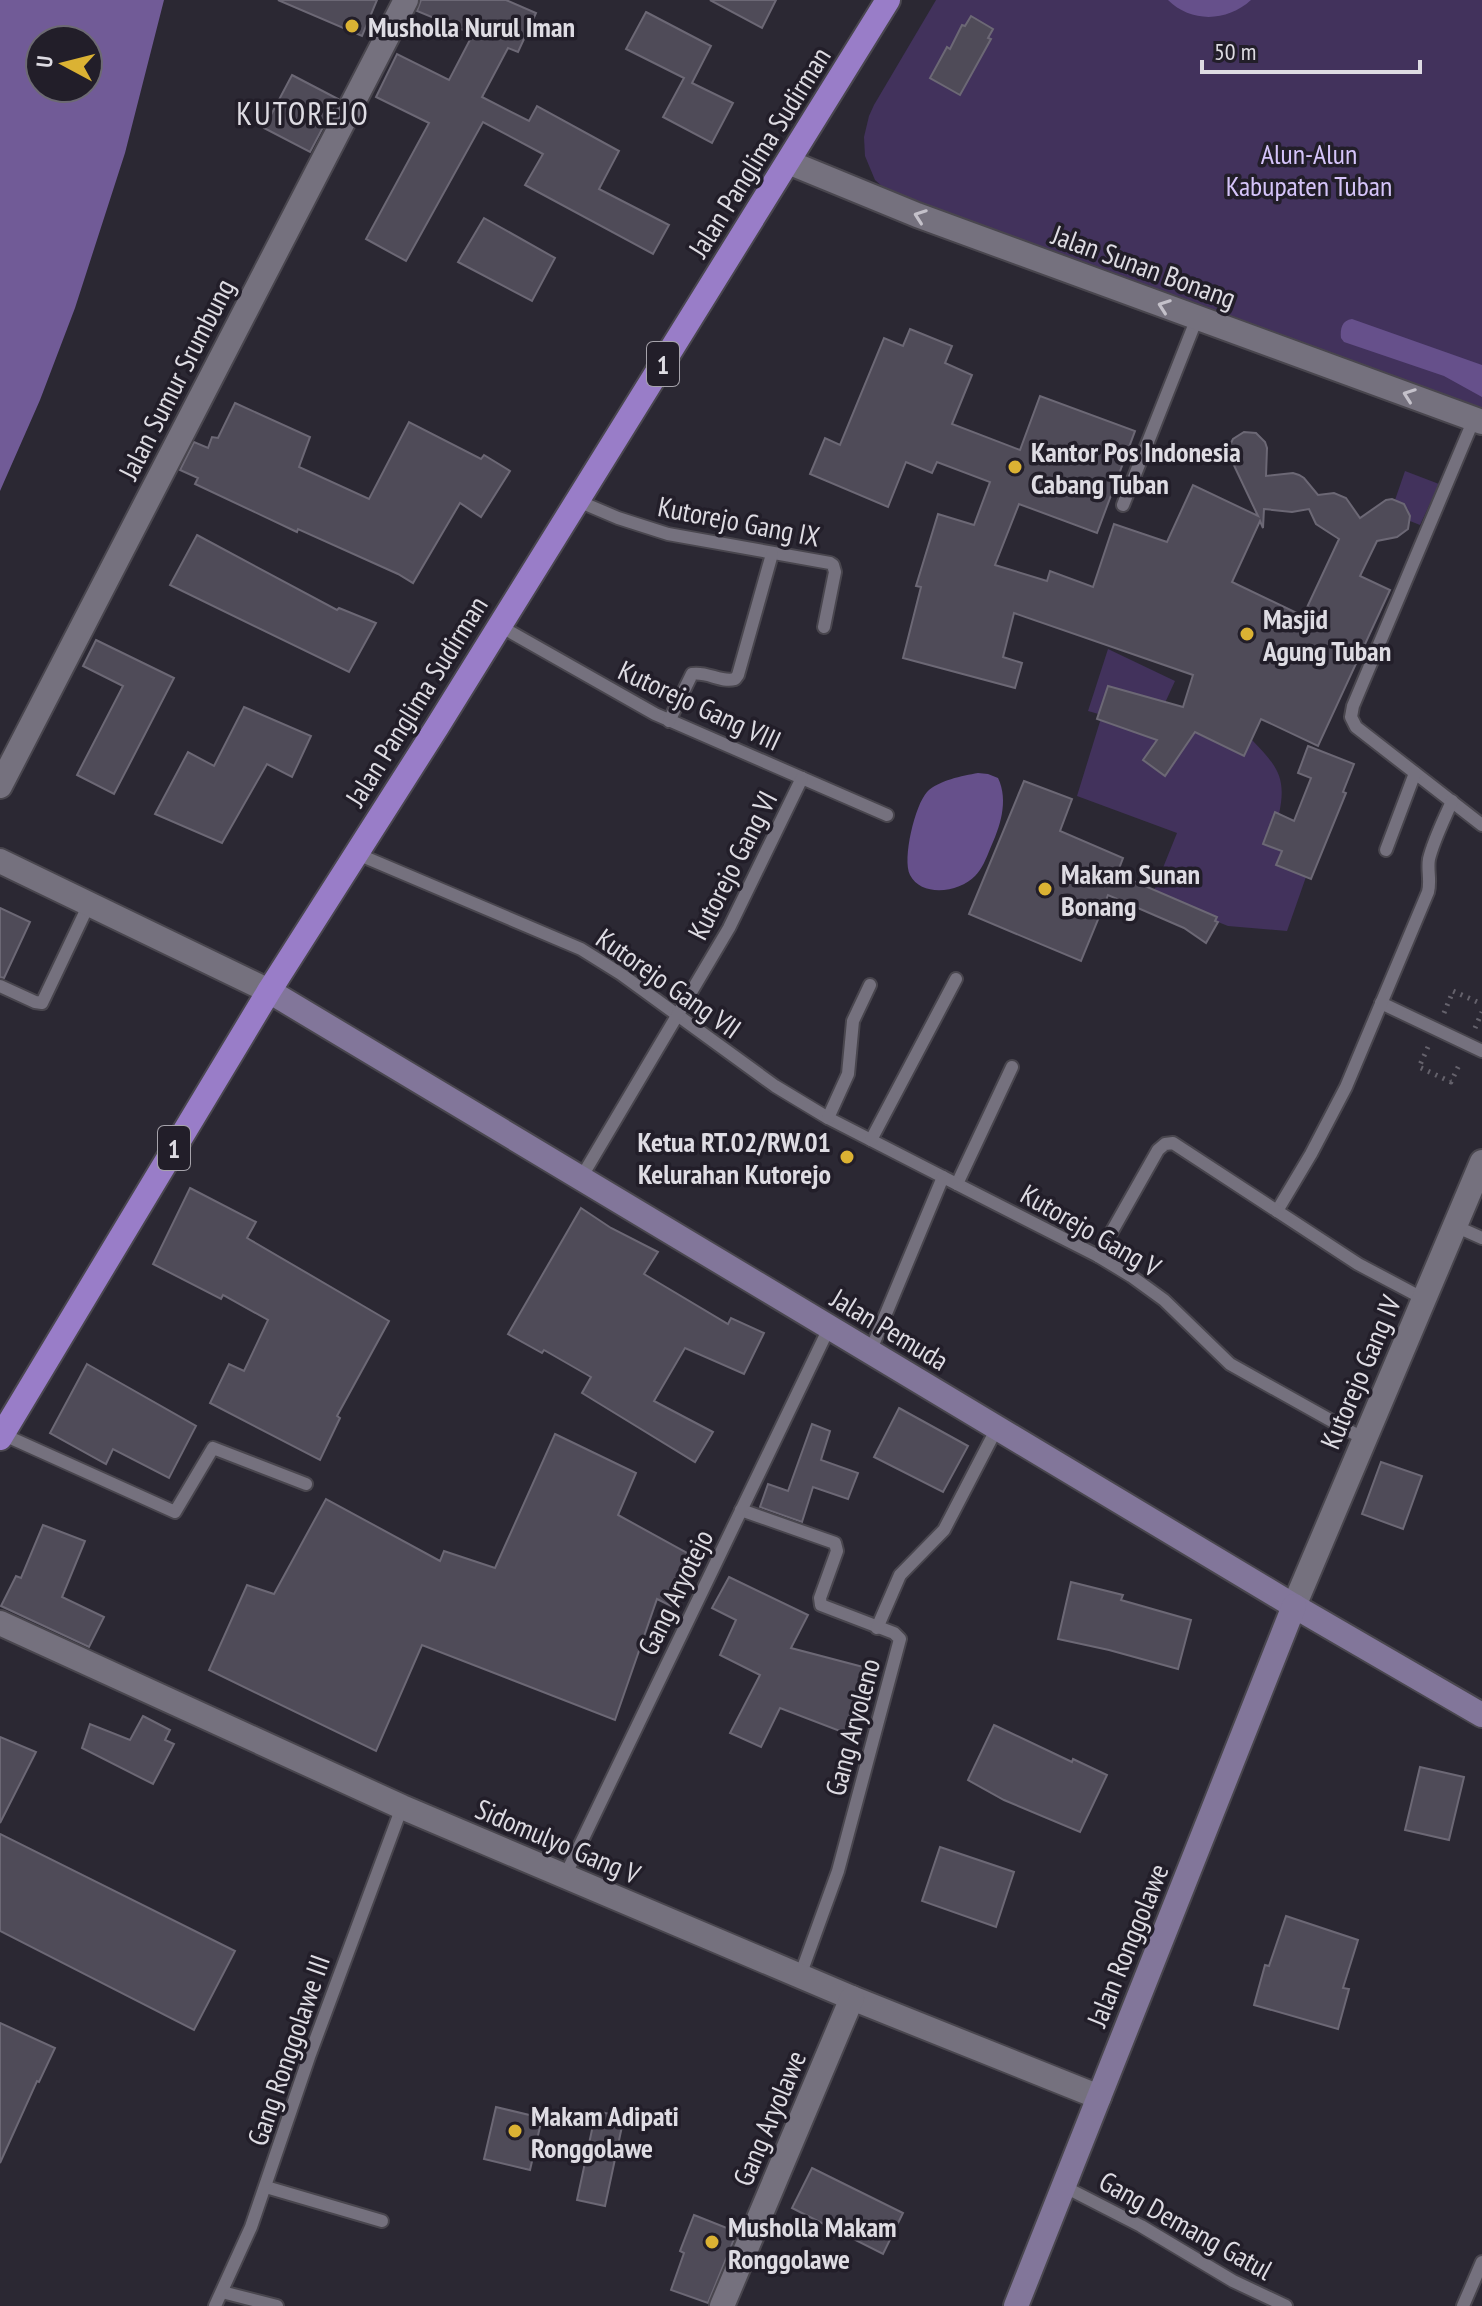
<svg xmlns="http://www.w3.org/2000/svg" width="1482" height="2306" font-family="'PT Sans Narrow',sans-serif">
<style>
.green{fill:#42325c}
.forest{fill:#66508b}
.water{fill:#715b97;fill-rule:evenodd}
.building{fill:#4f4b58;stroke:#6c6875;stroke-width:2;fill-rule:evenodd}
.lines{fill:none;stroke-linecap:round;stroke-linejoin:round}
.service-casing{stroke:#49464e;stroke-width:16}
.minor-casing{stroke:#49464e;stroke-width:28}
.tertiary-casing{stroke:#49464e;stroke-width:28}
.secondary-casing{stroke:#49464e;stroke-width:28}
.trunk-casing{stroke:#49464e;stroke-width:28}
.path{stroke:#65626c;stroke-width:5;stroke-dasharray:2 6;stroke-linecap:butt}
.service{stroke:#75717e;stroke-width:12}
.minor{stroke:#75717e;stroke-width:24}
.tertiary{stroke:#75717e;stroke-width:24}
.secondary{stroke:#82769a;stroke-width:24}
.trunk{stroke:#997dc8;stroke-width:24}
.oneway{stroke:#c4c1ca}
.poi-dot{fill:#dbb233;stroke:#221e29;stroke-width:3}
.labels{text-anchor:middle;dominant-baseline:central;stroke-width:7;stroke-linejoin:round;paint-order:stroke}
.shield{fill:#221e29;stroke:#a6a3ab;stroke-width:2}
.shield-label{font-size:26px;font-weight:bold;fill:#dedce3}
.poi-label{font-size:28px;font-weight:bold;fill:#dedce3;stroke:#221e29;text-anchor:start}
.street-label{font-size:28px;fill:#dedce3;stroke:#221e29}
.park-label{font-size:28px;fill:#d5c4f9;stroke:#221e29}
.quarter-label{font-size:32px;letter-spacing:2px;fill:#dedce3;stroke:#221e29}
</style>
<rect width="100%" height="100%" fill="#2b2833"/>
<g class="green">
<path d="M 936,0 L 1482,0 L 1482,413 L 929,211 L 885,189 L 875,180 L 865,156 L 864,137 L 869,116 L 874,105 Z"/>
<path d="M 1405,471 L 1439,484 L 1420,525 L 1410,521 L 1408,509 L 1395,500 Z"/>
<path d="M 1108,649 L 1175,681 L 1159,716 L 1244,755 L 1252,740 C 1277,766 1287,777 1279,814 L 1275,813 L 1263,844 L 1282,851 L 1277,865 L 1306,877 L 1287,931 L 1228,926 L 1218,922 L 1195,908 L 1154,890 L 1177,833 L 1077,796 L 1102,715 L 1088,711 Z"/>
</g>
<g class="forest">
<path d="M 1168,0 L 1251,0 C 1227,22 1191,23 1168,0 Z"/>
<path d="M 1352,319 L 1482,365 L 1482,397 L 1444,376 L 1344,342 L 1341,338 C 1340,329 1342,320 1352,319 Z"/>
<path d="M 978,773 L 988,774 L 998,778 C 1009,801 1000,827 990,849 C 986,859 982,869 975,876 C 960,892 922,898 910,875 C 902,859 915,805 927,792 C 939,780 962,776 978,773 Z"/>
</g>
<path class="water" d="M 0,0 L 164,0 L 125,153 L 75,308 L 40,400 L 0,491 ZM 40,40 L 88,40 L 88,88 L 40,88 Z"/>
<g class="building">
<path d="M 278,0 L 377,0 L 362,36 Z"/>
<path d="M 421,0 L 506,0 L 536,13 L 518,52 L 508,48 L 482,97 L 529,121 L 537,106 L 619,151 L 599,189 L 669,225 L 653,254 L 525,185 L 543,154 L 483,122 L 406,261 L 366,239 L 429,123 L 376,97 L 397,54 L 449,80 L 473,34 L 417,11 Z"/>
<path d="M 710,0 L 776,0 L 762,28 Z"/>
<path d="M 646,12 L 711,46 L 692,83 L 733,103 L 712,143 L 663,117 L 684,78 L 626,49 Z"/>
<path d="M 971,16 L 993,29 L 988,38 L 991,39 L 960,95 L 930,78 L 947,47 L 950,49 L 962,25 L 965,26 Z"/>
<path d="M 292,75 L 338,99 L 310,152 L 264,128 Z"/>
<path d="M 484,218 L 555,258 L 532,301 L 458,262 Z"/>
<path d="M 910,329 L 952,346 L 945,363 L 972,375 L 952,424 L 1020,450 L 1040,396 L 1135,431 L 1097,533 L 1019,504 L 995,565 L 1047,581 L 1050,571 L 1093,587 L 1114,524 L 1167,542 L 1193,485 L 1258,516 L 1230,457 L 1230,445 L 1233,439 L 1244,432 L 1256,433 L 1265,442 L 1267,448 L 1266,476 L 1293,473 L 1299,475 L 1304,478 L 1318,495 L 1334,493 L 1346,498 L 1360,518 L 1386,500 L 1392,499 L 1404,504 L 1410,516 L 1408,529 L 1397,537 L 1377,541 L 1360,576 L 1390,590 L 1318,746 L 1261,719 L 1244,756 L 1195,732 L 1165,776 L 1143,760 L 1157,740 L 1097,719 L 1108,686 L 1183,707 L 1193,675 L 1014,613 L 1003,657 L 1022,663 L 1015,688 L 903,658 L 921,587 L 916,586 L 938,514 L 974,525 L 990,482 L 937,462 L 932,473 L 906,462 L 888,507 L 810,474 L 825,438 L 840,445 L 884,338 L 903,346 ZM 1264,509 L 1292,512 L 1309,509 L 1316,524 L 1339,539 L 1303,616 L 1232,582 L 1260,521 L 1263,528 Z"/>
<path d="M 235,403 L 310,437 L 299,467 L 369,499 L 409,422 L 481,459 L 484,455 L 510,471 L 481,517 L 460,503 L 413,583 L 398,574 L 298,529 L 297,532 L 195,484 L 198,478 L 180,470 L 194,442 L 208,448 L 212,437 L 218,438 Z"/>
<path d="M 197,535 L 337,610 L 339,608 L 376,623 L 349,672 L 170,585 Z"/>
<path d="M 96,640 L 174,678 L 114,794 L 77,775 L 123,686 L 83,666 Z"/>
<path d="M 244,707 L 311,736 L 292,777 L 267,764 L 222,843 L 155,814 L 188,752 L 214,766 Z"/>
<path d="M 1308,746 L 1354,764 L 1343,792 L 1346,793 L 1311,879 L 1276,865 L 1282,851 L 1263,844 L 1275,812 L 1294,821 L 1311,778 L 1298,773 Z"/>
<path d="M 1024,781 L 1072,799 L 1060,831 L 1123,858 L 1117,874 L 1217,917 L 1215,921 L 1218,922 L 1206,943 L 1184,928 L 1108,895 L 1081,961 L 969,914 Z"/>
<path d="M 0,908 L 30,922 L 4,978 L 0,977 Z"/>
<path d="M 190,1188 L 256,1222 L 247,1238 L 389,1321 L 337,1416 L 340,1418 L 320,1460 L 210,1403 L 229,1364 L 244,1371 L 268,1320 L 223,1295 L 221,1299 L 153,1264 Z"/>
<path d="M 581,1208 L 611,1228 L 658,1252 L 644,1274 L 728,1324 L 731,1318 L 764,1333 L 744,1374 L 685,1348 L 654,1401 L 713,1432 L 695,1462 L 582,1393 L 591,1377 L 544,1350 L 542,1353 L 508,1334 Z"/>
<path d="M 87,1364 L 196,1426 L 169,1478 L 113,1449 L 106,1464 L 50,1433 Z"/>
<path d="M 899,1408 L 968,1446 L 943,1492 L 874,1457 Z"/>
<path d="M 812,1424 L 830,1431 L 821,1460 L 858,1473 L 848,1499 L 813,1487 L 802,1522 L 760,1507 L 768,1484 L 788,1491 Z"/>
<path d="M 555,1434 L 636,1473 L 618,1515 L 691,1555 L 675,1580 L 682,1583 L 671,1606 L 657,1599 L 615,1720 L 422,1645 L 376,1751 L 209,1670 L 247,1585 L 274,1594 L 326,1499 L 440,1561 L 444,1551 L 495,1568 Z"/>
<path d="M 1381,1462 L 1422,1476 L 1403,1529 L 1362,1514 Z"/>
<path d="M 43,1525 L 85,1541 L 62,1597 L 104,1617 L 89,1647 L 1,1606 L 16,1576 L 21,1578 Z"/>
<path d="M 729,1577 L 808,1615 L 791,1648 L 867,1668 L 861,1692 L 845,1733 L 780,1708 L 761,1747 L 730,1733 L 760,1675 L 720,1655 L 736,1620 L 712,1608 Z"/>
<path d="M 1071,1582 L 1123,1595 L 1121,1600 L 1191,1620 L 1178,1669 L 1109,1650 L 1058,1639 Z"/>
<path d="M 143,1716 L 170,1730 L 165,1740 L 174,1744 L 153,1784 L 82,1748 L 90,1724 L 130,1740 Z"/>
<path d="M 994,1725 L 1072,1762 L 1073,1759 L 1107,1775 L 1080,1832 L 1004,1800 L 968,1780 Z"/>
<path d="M 0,1737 L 36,1752 L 0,1823 Z"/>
<path d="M 1420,1767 L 1464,1777 L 1449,1840 L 1405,1830 Z"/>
<path d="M 0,1834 L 235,1951 L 194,2030 L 0,1931 Z"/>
<path d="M 940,1847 L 1014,1872 L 996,1927 L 922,1901 Z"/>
<path d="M 1286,1916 L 1358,1940 L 1343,1988 L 1349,1989 L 1338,2029 L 1254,2005 L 1265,1965 L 1269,1966 Z"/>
<path d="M 0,2023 L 55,2048 L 39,2082 L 37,2081 L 0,2163 Z"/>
<path d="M 496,2107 L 542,2118 L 530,2170 L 484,2159 Z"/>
<path d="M 596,2111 L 624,2117 L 605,2206 L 577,2200 Z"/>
<path d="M 812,2168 L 903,2213 L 883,2254 L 792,2208 Z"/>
<path d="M 694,2215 L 737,2232 L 708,2303 L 671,2290 L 684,2253 L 680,2251 Z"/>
</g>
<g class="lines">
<g class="service-casing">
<g id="service">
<path d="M 1474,419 L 1353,706 L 1351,717 L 1356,727 L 1482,825"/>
<path d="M 578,501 L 618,518 L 668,534 L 830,563 L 833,565 L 835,572 L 824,627"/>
<path d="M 1123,505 L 1197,318"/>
<path d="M 500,626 L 655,714 L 887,815"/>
<path d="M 669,721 L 692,674 C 707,671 721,683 735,679 L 738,675 L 772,554"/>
<path d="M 1386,850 L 1415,773"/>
<path d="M 355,853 L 581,949 L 621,974 L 775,1086 L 828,1118 L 943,1177"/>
<path d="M 0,986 L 35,1002 L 42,1003 L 89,904"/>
<path d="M 1381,1003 L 1482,1051"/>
<path d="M 828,1118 L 848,1074 L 853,1021 L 870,985"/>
<path d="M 871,1140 L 956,979"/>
<path d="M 581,1178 L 729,928 L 802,778"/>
<path d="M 957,1184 L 1012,1067"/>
<path d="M 1277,1211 L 1311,1154 L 1346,1087 L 1428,892 C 1431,881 1427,870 1429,859 C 1434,839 1444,820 1452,801"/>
<path d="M 1455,1226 L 1482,1238"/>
<path d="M 1098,1256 L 1158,1150 L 1165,1144 L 1173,1143 L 1358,1264 L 1424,1299"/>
<path d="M 870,1352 L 943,1177 L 1098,1256 L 1131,1276 L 1164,1300 L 1230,1364 L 1364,1439"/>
<path d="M 2,1434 L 175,1512 L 213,1448 L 306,1484"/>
<path d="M 741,1510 L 835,1543 L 837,1551 L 820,1598 L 821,1605 L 894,1633 L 900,1639 L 838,1871 L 800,1976"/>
<path d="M 877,1628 L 900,1575 L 944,1530 L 997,1428"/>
<path d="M 565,1876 L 829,1328"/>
<path d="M 1063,2186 L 1141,2226 L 1233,2281 L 1286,2306"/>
<path d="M 266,2187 L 382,2221"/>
<path d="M 222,2292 L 277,2306"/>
<path d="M 215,2306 L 251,2227 L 309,2057 L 402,1807"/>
<path d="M 1463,2306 L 1482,2262"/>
</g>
</g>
<g class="minor-casing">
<g id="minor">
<path d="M 0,786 L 406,0"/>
<path d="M 0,861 L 269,991"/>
<path d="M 1294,1606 L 1482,1162"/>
<path d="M 0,1623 L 402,1807 L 852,1998 L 1099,2097"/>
<path d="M 722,2306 L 852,1998"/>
</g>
</g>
<g class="tertiary-casing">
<path id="tertiary" d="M 788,162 L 917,215 L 1482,422"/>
</g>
<g class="secondary-casing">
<g id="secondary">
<path d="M 269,991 L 1294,1606 L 1482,1715"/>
<path d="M 1016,2306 L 1294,1606"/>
</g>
</g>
<g class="trunk-casing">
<path id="trunk" d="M 0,1438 L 269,991 L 437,727 L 888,0"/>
</g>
<g class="path">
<path d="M 1444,1013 L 1453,991 L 1482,1004"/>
<path d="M 1475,1028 L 1482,1012"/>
<path d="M 1428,1047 L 1419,1067 L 1451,1082 L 1460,1063"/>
</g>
<use href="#service" class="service"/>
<use href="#minor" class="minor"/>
<use href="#tertiary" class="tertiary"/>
<use href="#secondary" class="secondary"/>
<use href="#trunk" class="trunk"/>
</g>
<defs><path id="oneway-chevron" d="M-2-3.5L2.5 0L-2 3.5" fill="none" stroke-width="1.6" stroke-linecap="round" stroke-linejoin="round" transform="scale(2)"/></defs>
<g class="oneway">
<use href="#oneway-chevron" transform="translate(920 216) rotate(-160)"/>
<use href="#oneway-chevron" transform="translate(1164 306) rotate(-160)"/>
<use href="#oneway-chevron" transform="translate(1409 395) rotate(-160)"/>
</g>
<g class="poi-dot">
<circle cx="352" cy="26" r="8"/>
<circle cx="1015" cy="467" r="8"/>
<circle cx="1247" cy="634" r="8"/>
<circle cx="1045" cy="889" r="8"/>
<circle cx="847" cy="1157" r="8"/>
<circle cx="515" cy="2131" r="8"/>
<circle cx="712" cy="2242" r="8"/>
</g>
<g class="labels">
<g class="shield">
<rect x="647" y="342" width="32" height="44" rx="6"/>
<rect x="158" y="1126" width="32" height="44" rx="6"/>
</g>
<g class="shield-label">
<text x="663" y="364">1</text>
<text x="174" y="1148">1</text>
</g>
<g class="poi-label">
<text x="368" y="26">Musholla Nurul Iman</text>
<text x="1031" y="451">Kantor Pos Indonesia<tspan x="1031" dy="32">Cabang Tuban</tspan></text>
<text x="1263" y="618">Masjid<tspan x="1263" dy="32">Agung Tuban</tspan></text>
<text x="1061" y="873">Makam Sunan<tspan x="1061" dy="32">Bonang</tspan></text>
<text x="831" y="1141" text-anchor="end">Ketua RT.02/RW.01<tspan x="831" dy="32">Kelurahan Kutorejo</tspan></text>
<text x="531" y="2115">Makam Adipati<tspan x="531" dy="32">Ronggolawe</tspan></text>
<text x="728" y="2226">Musholla Makam<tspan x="728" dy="32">Ronggolawe</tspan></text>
</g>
<g class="street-label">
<text transform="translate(759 152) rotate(-58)">Jalan Panglima Sudirman</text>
<text transform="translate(1144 266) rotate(20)">Jalan Sunan Bonang</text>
<text transform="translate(176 379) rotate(-63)">Jalan Sumur Srumbung</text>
<text transform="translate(739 521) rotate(11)">Kutorejo Gang IX</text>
<text transform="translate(416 701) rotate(-58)">Jalan Panglima Sudirman</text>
<text transform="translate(700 705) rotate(25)">Kutorejo Gang VIII</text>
<text transform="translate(732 865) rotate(-63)">Kutorejo Gang VI</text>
<text transform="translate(669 983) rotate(35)">Kutorejo Gang VII</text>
<text transform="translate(1091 1230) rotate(30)">Kutorejo Gang V</text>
<text transform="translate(890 1329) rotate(31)">Jalan Pemuda</text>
<text transform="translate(1360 1372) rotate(-67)">Kutorejo Gang IV</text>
<text transform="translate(675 1592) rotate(-64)">Gang Aryotejo</text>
<text transform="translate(852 1727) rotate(-75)">Gang Aryoleno</text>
<text transform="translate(558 1841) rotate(23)">Sidomulyo Gang V</text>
<text transform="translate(1127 1945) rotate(-68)">Jalan Ronggolawe</text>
<text transform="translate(288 2050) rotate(-71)">Gang Ronggolawe III</text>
<text transform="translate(769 2118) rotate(-67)">Gang Aryolawe</text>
<text transform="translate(1186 2225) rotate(29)">Gang Demang Gatul</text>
</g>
<g class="park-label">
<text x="1309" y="153">Alun-Alun<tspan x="1309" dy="32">Kabupaten Tuban</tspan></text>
</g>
<g class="quarter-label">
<text x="303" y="113">KUTOREJO</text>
</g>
</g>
<g transform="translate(64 64) rotate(277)"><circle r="38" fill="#221e29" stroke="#6d6a73" stroke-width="2"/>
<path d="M0-6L14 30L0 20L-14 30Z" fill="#dbb233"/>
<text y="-12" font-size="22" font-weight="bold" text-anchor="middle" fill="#dedce3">U</text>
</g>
<path d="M1202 60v12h218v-12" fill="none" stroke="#dedce3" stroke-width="4"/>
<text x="1214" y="60" font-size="24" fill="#dedce3" stroke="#221e29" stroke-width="6" paint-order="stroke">50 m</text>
</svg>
